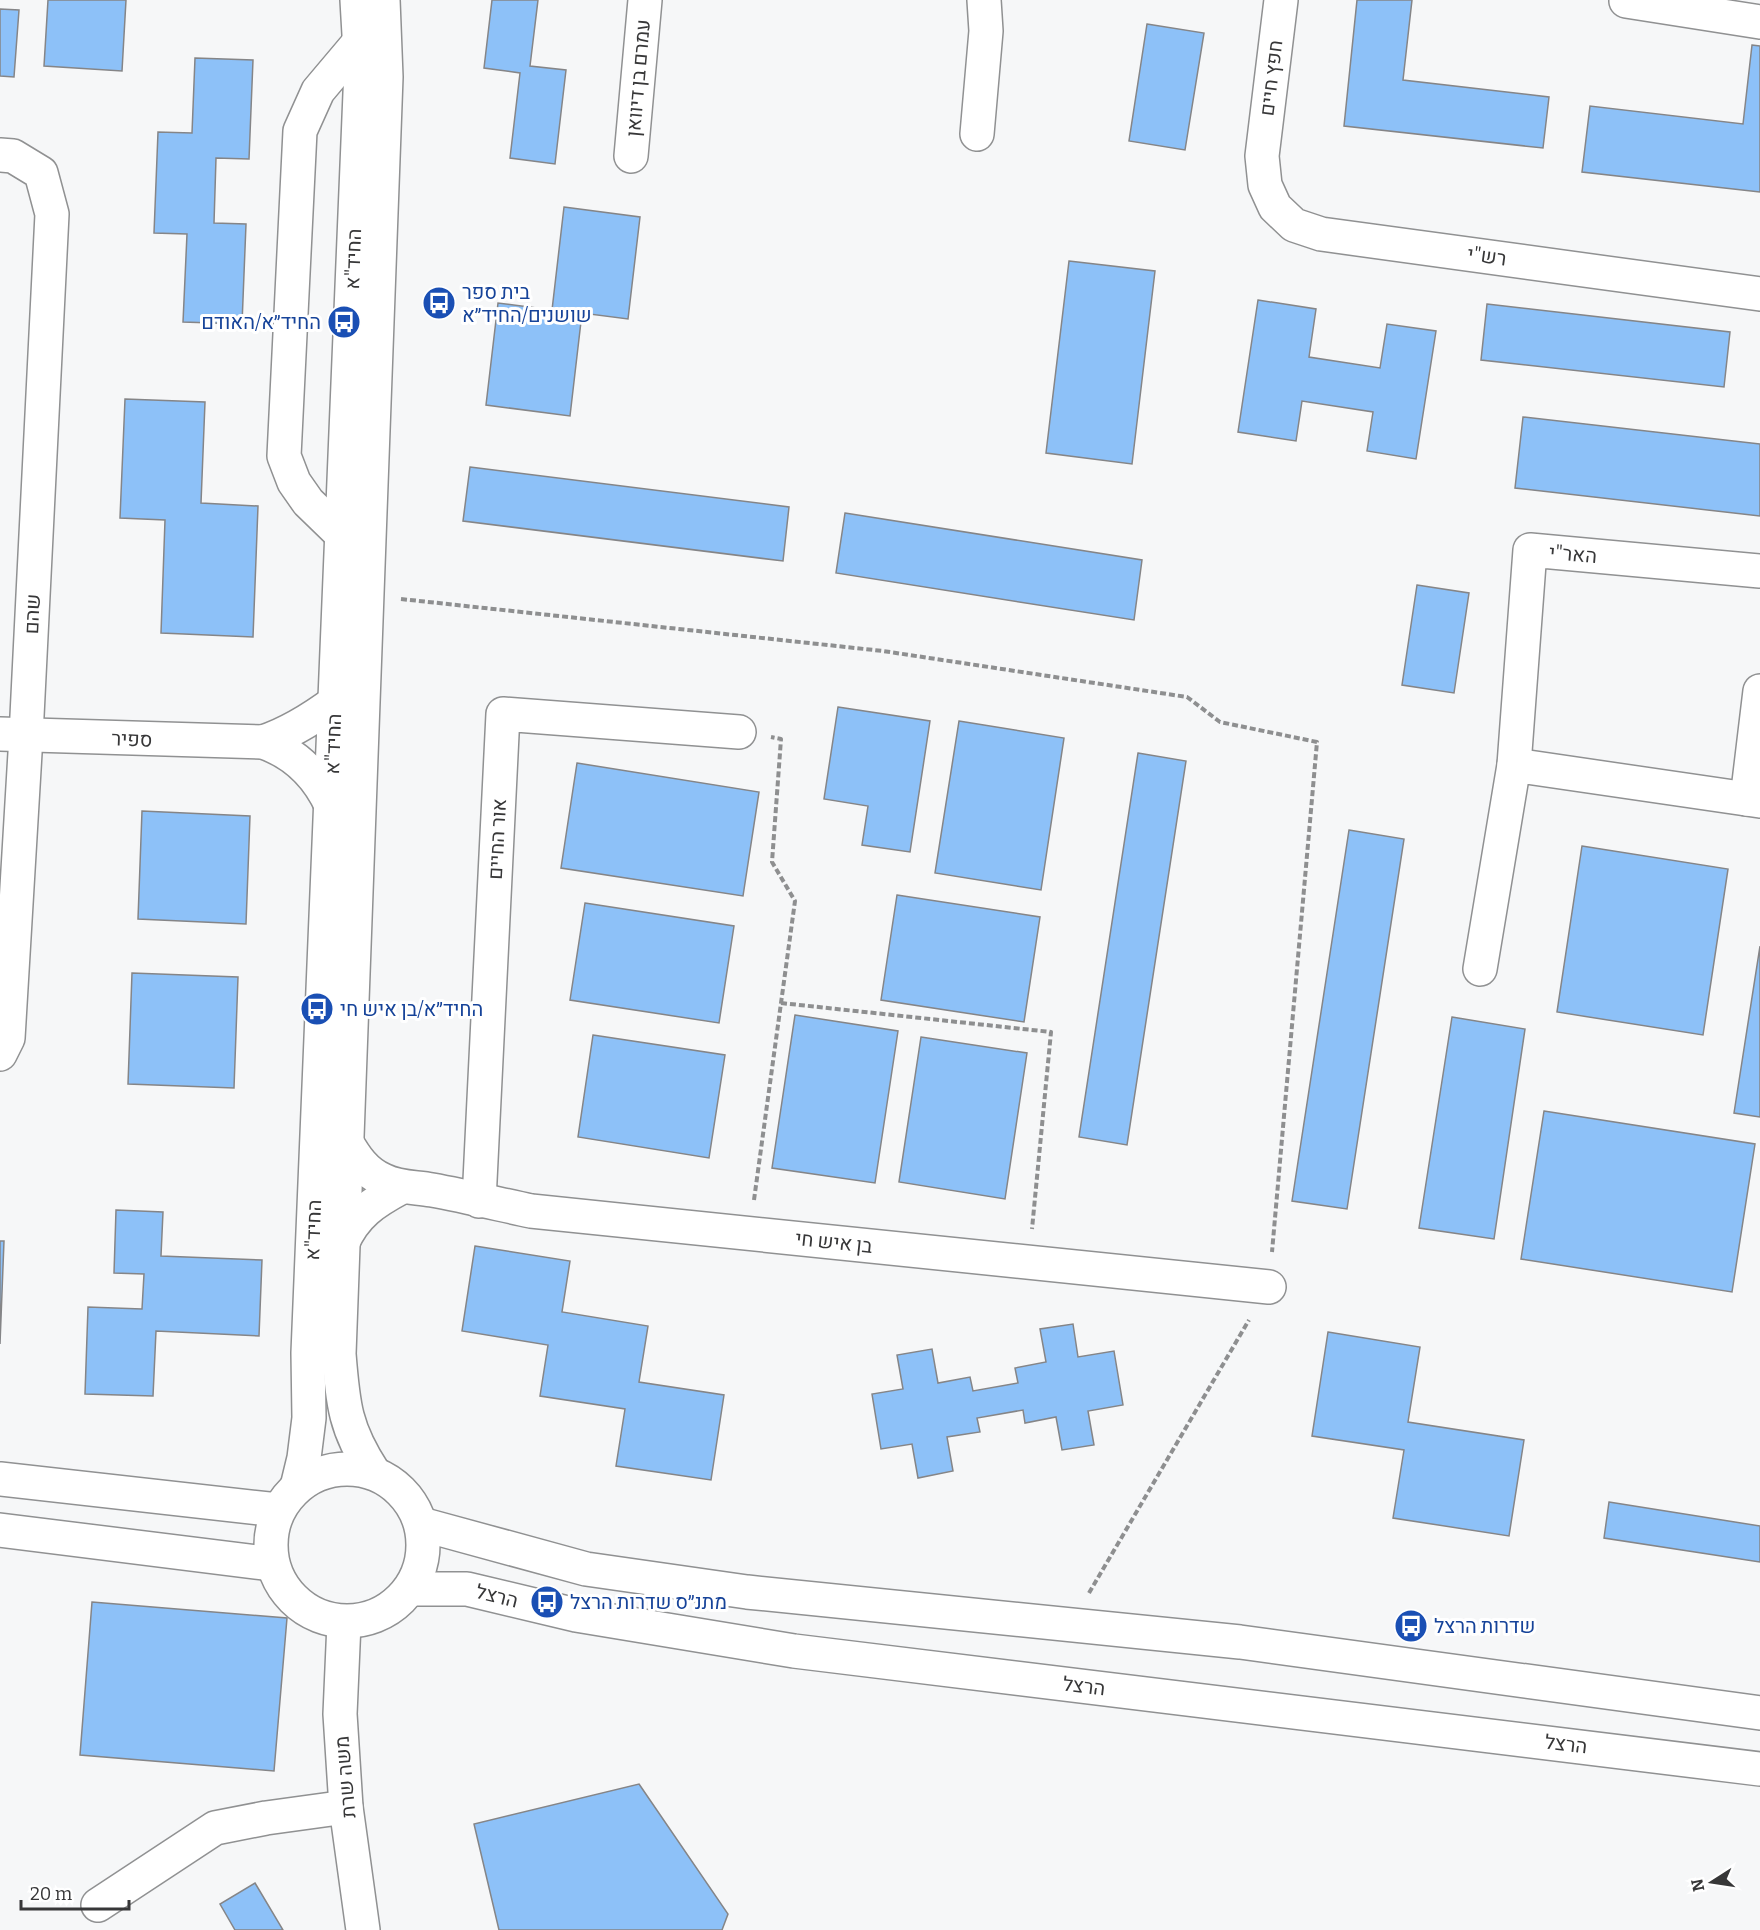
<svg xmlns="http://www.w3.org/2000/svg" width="1760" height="1930" font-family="Bitter,Heebo,serif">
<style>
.building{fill:#8dc1f8;stroke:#858587;stroke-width:1.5}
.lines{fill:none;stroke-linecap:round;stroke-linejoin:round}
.minor-casing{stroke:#909192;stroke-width:36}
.major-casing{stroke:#909192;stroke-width:36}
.path{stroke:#8e8f90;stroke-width:4;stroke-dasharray:6 3;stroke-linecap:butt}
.minor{stroke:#fff;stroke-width:33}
.major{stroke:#fff;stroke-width:33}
.labels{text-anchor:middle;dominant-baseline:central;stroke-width:6;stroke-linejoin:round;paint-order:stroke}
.street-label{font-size:20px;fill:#373738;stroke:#fff}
.transit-label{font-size:20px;fill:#164399;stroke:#fff;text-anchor:start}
</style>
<rect width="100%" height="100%" fill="#f6f7f8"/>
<g class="building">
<path d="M 48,0 L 126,0 L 122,71 L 44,66 Z"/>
<path d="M 492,0 L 538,0 L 530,66 L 566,70 L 555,164 L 510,158 L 520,73 L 484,68 Z"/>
<path d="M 1357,0 L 1412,0 L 1403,80 L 1549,97 L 1543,148 L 1344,126 Z"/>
<path d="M 0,9 L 19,10 L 14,77 L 0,76 Z"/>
<path d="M 1147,24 L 1204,33 L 1185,150 L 1129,141 Z"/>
<path d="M 1752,45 L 1760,46 L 1760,192 L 1582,172 L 1590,106 L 1743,124 Z"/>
<path d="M 195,58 L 253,60 L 249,159 L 216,158 L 214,223 L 246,224 L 242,324 L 183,322 L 187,234 L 154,233 L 158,132 L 192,133 Z"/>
<path d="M 564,207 L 640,217 L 628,319 L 582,313 L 570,416 L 486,405 L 498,303 L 552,310 Z"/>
<path d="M 1069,261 L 1155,271 L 1132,464 L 1046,453 Z"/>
<path d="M 1258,300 L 1316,309 L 1309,357 L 1380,368 L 1387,324 L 1436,331 L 1416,459 L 1367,451 L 1373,412 L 1302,401 L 1296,441 L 1238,432 Z"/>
<path d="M 1487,304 L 1730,332 L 1724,387 L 1481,360 Z"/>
<path d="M 125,399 L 205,402 L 201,503 L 258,506 L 253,637 L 161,633 L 165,520 L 120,518 Z"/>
<path d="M 1523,417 L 1760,444 L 1760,516 L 1515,488 Z"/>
<path d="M 470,467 L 789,507 L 783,561 L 463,521 Z"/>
<path d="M 845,513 L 1142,560 L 1134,620 L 836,573 Z"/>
<path d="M 1417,585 L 1469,593 L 1454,693 L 1402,685 Z"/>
<path d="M 838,707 L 930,721 L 910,852 L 862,845 L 868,806 L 824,799 Z"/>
<path d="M 959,721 L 1064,738 L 1041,890 L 935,873 Z"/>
<path d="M 1138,753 L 1186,761 L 1127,1145 L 1079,1137 Z"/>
<path d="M 577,763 L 759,792 L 743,896 L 561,868 Z"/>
<path d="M 142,811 L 250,816 L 246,924 L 138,919 Z"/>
<path d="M 1349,830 L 1404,839 L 1347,1209 L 1292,1201 Z"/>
<path d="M 1582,846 L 1728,869 L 1703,1035 L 1557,1012 Z"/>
<path d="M 897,895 L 1040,917 L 1024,1022 L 881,1000 Z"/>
<path d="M 585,903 L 734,926 L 719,1023 L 570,1000 Z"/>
<path d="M 1760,946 L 1760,1117 L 1734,1113 Z"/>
<path d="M 132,973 L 238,977 L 234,1088 L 128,1084 Z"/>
<path d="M 795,1015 L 898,1031 L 875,1183 L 772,1168 Z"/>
<path d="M 1452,1017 L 1525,1029 L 1494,1239 L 1419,1228 Z"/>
<path d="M 593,1035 L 725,1055 L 709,1158 L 578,1137 Z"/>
<path d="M 921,1037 L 1027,1053 L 1005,1199 L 899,1182 Z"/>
<path d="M 1544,1111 L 1755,1144 L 1732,1292 L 1521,1259 Z"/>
<path d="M 116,1210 L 163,1212 L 161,1256 L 262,1260 L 259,1336 L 156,1331 L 153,1396 L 85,1394 L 88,1307 L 142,1309 L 144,1274 L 114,1273 Z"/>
<path d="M 0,1241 L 4,1241 L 0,1344 Z"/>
<path d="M 475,1246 L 570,1261 L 562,1312 L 648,1326 L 639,1382 L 724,1395 L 711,1480 L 616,1466 L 625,1409 L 540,1396 L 548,1345 L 462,1331 Z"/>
<path d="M 1073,1324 L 1078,1357 L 1114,1351 L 1123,1405 L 1088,1411 L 1094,1445 L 1062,1450 L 1056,1417 L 1025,1423 L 1023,1410 L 977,1418 L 980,1432 L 947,1437 L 953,1471 L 918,1478 L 912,1444 L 881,1449 L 872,1394 L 903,1389 L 897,1355 L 932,1349 L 938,1383 L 970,1377 L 973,1391 L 1018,1383 L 1015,1368 L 1046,1362 L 1040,1329 Z"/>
<path d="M 1328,1332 L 1420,1347 L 1408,1422 L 1524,1440 L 1509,1536 L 1393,1518 L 1404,1450 L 1312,1436 Z"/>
<path d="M 1609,1502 L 1760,1526 L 1760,1562 L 1604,1538 Z"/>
<path d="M 92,1602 L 287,1618 L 274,1771 L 80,1755 Z"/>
<path d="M 639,1784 L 728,1914 L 722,1930 L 499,1930 L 474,1824 Z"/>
<path d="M 255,1883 L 283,1930 L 235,1930 L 220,1904 Z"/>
</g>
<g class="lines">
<g class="minor-casing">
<g id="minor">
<path d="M 1281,0 L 1262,156 L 1265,185 L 1275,207 L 1294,225 L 1321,234 L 1760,294"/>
<path d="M 1626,1 L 1760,22"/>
<path d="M 977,134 L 986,31 L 984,0"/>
<path d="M 0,155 L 13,156 L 41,173 L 52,214 L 26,736 L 8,1038 L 0,1054"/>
<path d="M 631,156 L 645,0"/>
<path d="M 342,535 L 308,502 L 294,482 L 284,456 L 300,131 L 318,91 L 361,40"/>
<path d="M 0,734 L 263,742 C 295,753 317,775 331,805"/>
<path d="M 263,742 C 290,733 312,719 335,702"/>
<path d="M 1514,765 L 1530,550 L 1760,571"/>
<path d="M 1747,799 L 1760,691"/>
<path d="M 1480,969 L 1514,765 L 1760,801"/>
<path d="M 346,1141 C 355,1157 365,1172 383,1180 C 398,1188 415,1187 432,1190 C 465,1196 498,1204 531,1211 L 1269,1287"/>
<path d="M 479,1201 L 503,714 L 739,732"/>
<path d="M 342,1244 C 355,1214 374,1202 402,1187"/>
<path d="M 374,1473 C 345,1429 343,1405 339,1354 L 386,77 L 383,0"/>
<path d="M 297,1487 L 304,1458 L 309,1418 L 308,1353 L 361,69 L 357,0"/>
<path d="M 344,1623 L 340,1714 L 346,1807 L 363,1930"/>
<path d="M 98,1905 L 215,1828 L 266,1818 L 346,1807"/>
</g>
</g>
<g class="major-casing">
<g id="major">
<circle cx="347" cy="1545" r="76"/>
<path d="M 0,1479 L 278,1510"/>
<path d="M 421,1524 L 586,1569 L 747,1592 L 1240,1642 L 1760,1713"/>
<path d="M 0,1530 L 272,1564"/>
<path d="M 411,1589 L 467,1589 L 576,1615 L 794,1651 L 1760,1769"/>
</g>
</g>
<g class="path">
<path d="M 401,599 L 883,651 L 1187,697 L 1220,722 L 1317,742 L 1272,1252"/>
<path d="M 781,1003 L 1051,1032 L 1032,1229"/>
<path d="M 754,1200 L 795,901 L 772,862 L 781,739 L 771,737"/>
<path d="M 1089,1593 L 1249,1320"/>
</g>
<use href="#minor" class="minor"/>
<use href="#major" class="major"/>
</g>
<defs>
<g id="bus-disc" transform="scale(1.725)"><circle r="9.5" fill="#1a4fb4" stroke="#fff"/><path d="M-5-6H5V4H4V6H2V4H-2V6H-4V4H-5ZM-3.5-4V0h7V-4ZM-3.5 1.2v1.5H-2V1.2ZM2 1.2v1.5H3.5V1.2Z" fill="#fff"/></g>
</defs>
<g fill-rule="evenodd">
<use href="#bus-disc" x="439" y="303"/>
<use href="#bus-disc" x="344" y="322"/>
<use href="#bus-disc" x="317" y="1009"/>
<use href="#bus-disc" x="547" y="1602"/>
<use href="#bus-disc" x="1411" y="1626"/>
</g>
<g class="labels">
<g class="street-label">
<text transform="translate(638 78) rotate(-85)">עמרם בן דיוואן</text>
<text transform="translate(1271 78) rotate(-83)">חפץ חיים</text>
<text transform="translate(1487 256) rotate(8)">רש"י</text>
<text transform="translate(353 259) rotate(-88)">החיד"א</text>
<text transform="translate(1573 554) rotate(5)">האר"י</text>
<text transform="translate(32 614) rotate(-87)">שהם</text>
<text transform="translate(132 739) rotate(2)">ספיר</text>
<text transform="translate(333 744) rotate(-88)">החיד"א</text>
<text transform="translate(497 839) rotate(-87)">אור החיים</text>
<text transform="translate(313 1230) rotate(-88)">החיד"א</text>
<text transform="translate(834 1242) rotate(6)">בן איש חי</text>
<text transform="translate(497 1596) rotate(14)">הרצל</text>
<text transform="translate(1084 1686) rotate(7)">הרצל</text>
<text transform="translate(1566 1744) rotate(7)">הרצל</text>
<text transform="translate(345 1777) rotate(-95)">משה שרת</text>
</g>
<g class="transit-label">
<text x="462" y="292">בית ספר<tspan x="462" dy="23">שושנים/החיד״א</tspan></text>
<text x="321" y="322" text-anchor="end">החיד״א/האודם</text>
<text x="340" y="1009">החיד״א/בן איש חי</text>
<text x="570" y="1602">מתנ״ס שדרות הרצל</text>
<text x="1434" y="1626">שדרות הרצל</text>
</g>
</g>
<g transform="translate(1712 1882) rotate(258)" stroke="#ffffff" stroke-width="4.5" paint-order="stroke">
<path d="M0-4.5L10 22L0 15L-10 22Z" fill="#373738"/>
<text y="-9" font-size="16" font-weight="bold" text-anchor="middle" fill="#373738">N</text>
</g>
<path d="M21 1900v9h108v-9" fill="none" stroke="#373738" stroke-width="3"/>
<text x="30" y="1900" font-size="18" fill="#373738" stroke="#ffffff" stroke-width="4.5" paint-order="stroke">20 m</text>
</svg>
